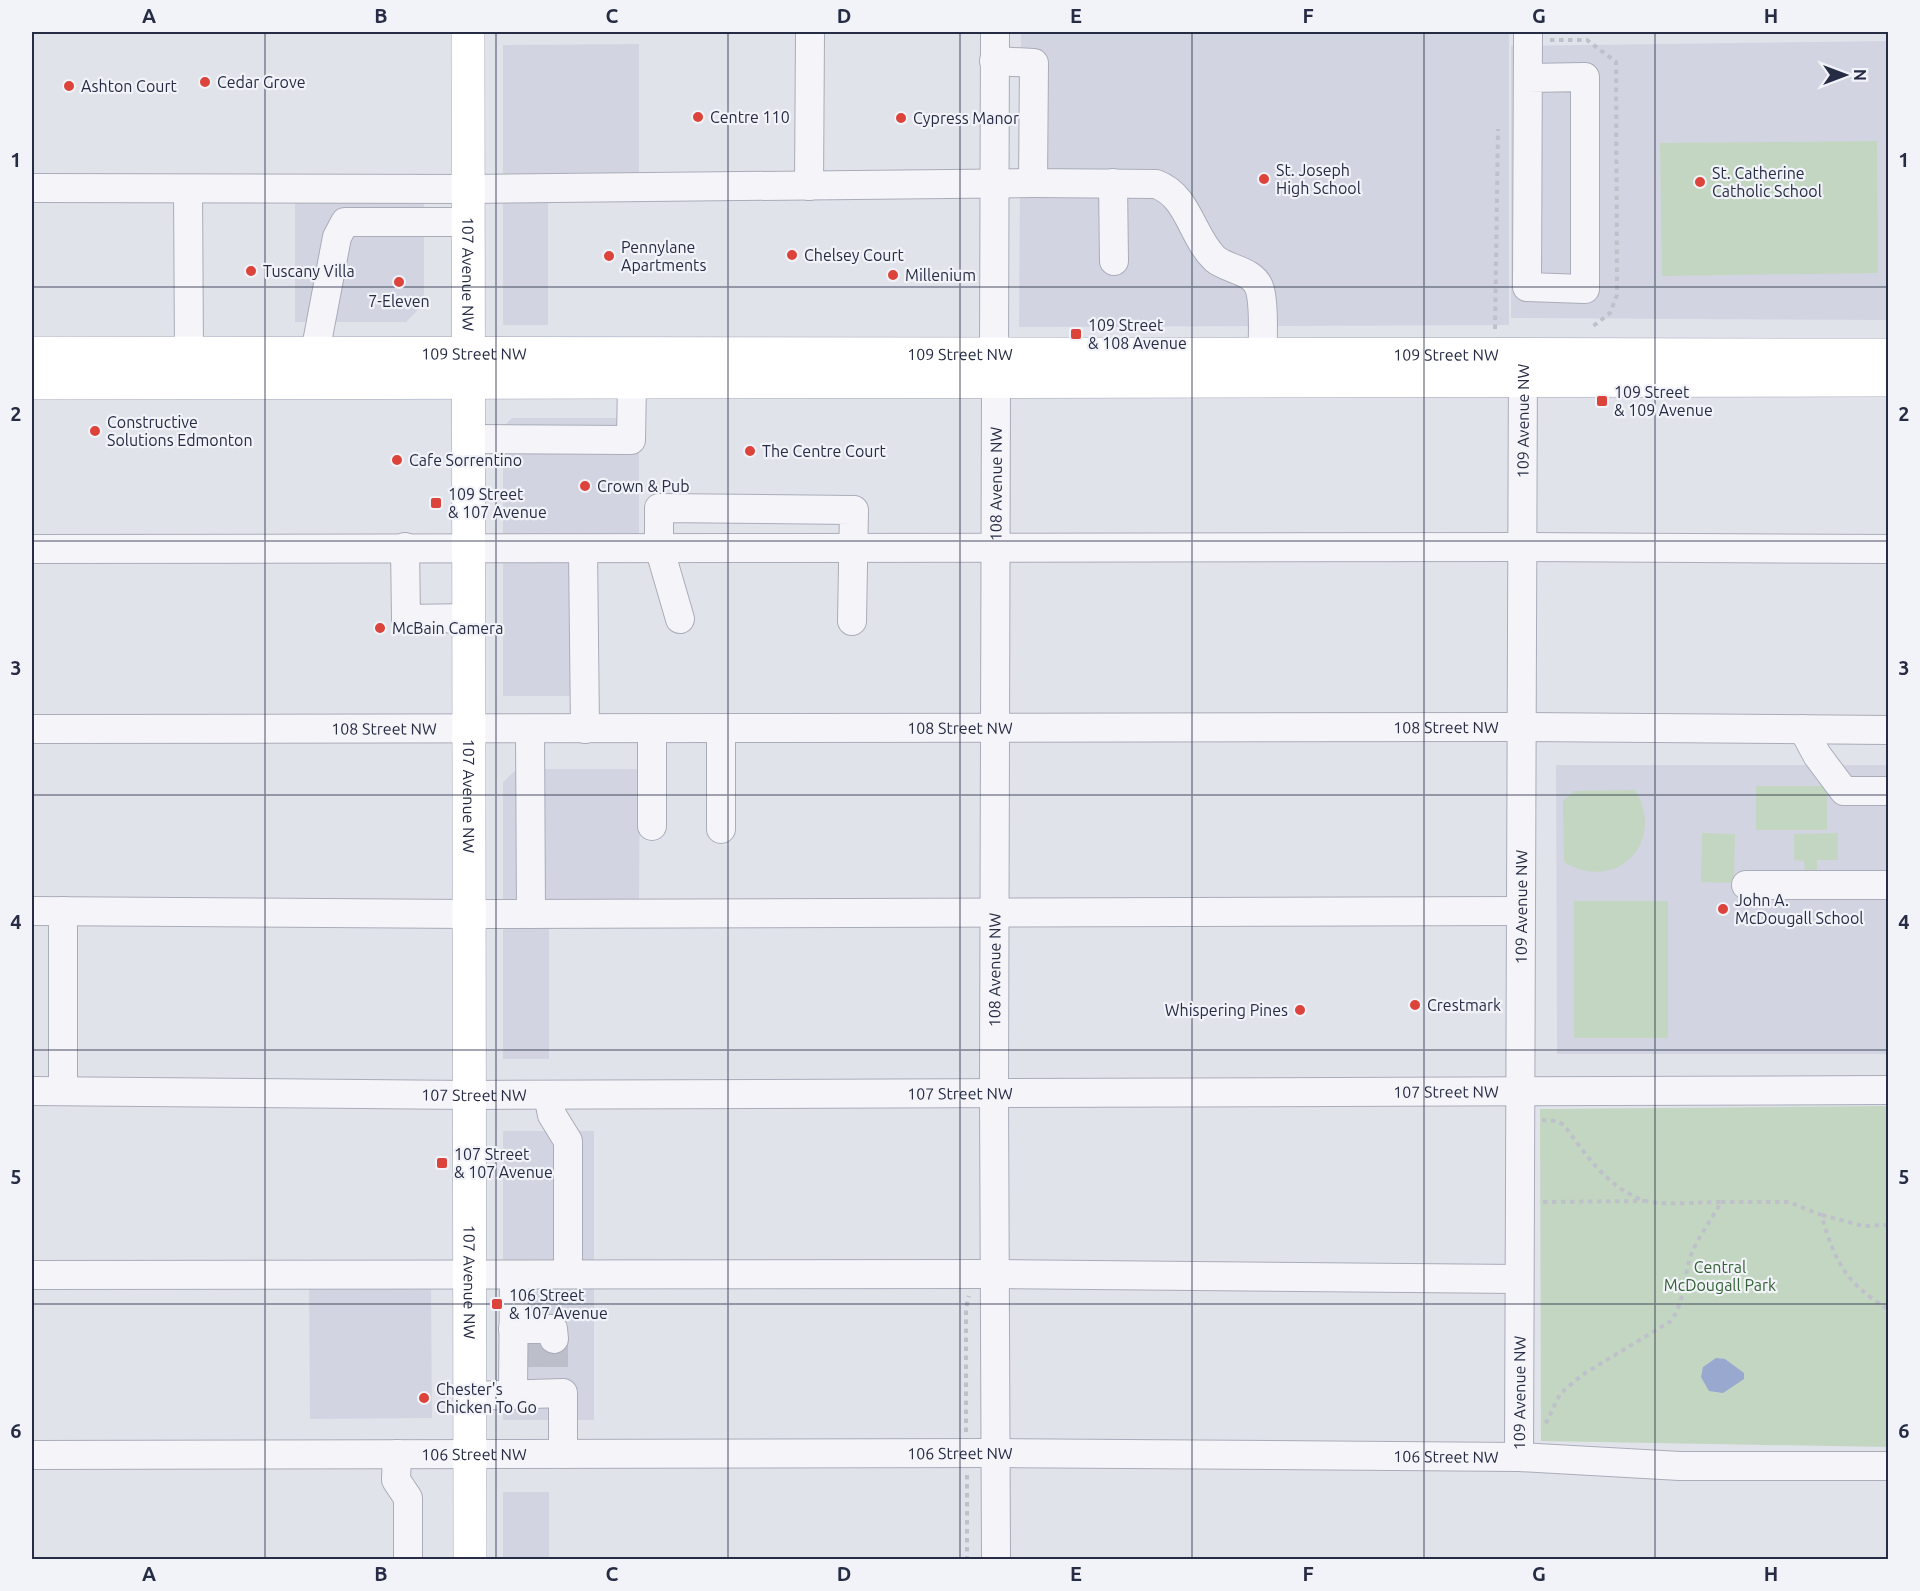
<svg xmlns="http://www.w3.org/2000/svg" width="1920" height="1591" font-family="Ubuntu,sans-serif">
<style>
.built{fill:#d2d5e1}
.green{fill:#c3d6c1}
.water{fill:#99a8cf}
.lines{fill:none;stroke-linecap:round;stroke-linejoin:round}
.minor-tunnel{stroke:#bcbeca;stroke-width:28;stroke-dasharray:28 14;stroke-linecap:butt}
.minor-casing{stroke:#a9acb9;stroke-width:30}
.major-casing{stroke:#9fa4b8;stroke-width:34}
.path{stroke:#bfc1ca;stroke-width:4;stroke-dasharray:4.5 4.5;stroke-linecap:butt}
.minor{stroke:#f5f5f9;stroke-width:28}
.major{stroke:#fff;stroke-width:33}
.grid{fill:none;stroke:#272c45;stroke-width:1.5;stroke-opacity:0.55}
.poi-dot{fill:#dc433a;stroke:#f1f3f8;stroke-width:2}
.labels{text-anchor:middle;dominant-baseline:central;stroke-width:4.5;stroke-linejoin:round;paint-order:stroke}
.poi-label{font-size:16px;fill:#272c45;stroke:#f1f3f8;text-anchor:start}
.street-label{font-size:16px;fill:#272c45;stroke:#f1f3f8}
.park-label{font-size:16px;fill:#336234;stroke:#f1f3f8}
.neatline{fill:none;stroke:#272c45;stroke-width:2}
.grid-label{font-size:20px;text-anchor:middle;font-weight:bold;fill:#272c45}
</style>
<rect width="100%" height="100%" fill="#e1e3eb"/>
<g class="built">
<path d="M 1021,32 L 1509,32 L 1509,325 L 1019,327 Z"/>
<path d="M 1888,41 L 1888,320 L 1511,318 L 1511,46 Z"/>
<path d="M 639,44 L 639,180 L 503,180 L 503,45 Z"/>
<path d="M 295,199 L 424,199 L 424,304 L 406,322 L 295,322 Z"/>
<rect x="503" y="199" width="45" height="126"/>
<path d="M 512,418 L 639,418 L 639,542 L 503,542 L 503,427 Z"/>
<rect x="503" y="561" width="91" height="135"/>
<path d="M 1556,765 L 1888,765 L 1888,1054 L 1557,1054 Z"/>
<path d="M 517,769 L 640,769 L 639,902 L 503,902 L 503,782 Z"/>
<rect x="503" y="923" width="46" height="136"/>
<rect x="503" y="1131" width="91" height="135"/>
<path d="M 431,1284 L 432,1418 L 310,1419 L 309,1285 Z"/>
<rect x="503" y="1284" width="91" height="136"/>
<rect x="503" y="1492" width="46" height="67"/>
</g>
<g class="green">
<path d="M 1877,141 L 1878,273 L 1662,276 L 1660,143 Z"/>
<rect x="1756" y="786" width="71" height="44"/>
<path d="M 1635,790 C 1667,842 1616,894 1564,862 L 1563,801 L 1574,791 Z"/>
<path d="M 1702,833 L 1735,834 L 1734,883 L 1701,882 Z"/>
<path d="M 1838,833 L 1838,860 L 1817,860 L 1817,871 L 1805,871 L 1804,861 L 1794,860 L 1794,834 Z"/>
<rect x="1574" y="901" width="94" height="137"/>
<path d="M 1888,1106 L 1888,1447 L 1541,1441 L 1540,1109 Z"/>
</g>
<path class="water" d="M 1716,1358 L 1725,1359 L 1744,1373 L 1744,1379 L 1723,1393 L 1709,1391 L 1701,1377 L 1703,1367 Z"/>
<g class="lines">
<g class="minor-tunnel">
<path d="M 533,1339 L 534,1372"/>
<path d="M 554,1339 L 554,1372"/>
</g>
<g class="minor-casing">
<g id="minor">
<path d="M 994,61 L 1034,63 L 1033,183 L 1156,184 C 1189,196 1191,236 1215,259 C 1228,270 1255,270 1260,290 C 1265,309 1262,334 1263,355"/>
<path d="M 1528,78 L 1585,77 L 1585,289 L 1527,287 L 1528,32"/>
<path d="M 1113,183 L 1114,261"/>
<path d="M 809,186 L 810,32"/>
<path d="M 32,188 L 469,189 L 1033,183"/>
<path d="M 188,189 L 189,353"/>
<path d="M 315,353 L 337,237 L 345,222 L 469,222"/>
<path d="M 994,355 L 995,32"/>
<path d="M 469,439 L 631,440 L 632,382"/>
<path d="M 405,547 L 406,619 L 469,618"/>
<path d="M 32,549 L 1522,547 L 1888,549"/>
<path d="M 583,549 L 585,729"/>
<path d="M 680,619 L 659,547 L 659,508 L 854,510 L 852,621"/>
<path id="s1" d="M 32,729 L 1520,727 L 1888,730"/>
<path d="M 530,729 L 531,914"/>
<path d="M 1803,729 L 1817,755 L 1844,791 L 1888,791"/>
<path d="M 652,826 L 652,729"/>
<path d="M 721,829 L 721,730"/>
<path d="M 1746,885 L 1888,885"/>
<path d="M 32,911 L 469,914 L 1519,911"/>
<path d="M 63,911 L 63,1091"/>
<path id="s2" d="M 32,1091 L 469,1095 L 1888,1090"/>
<path d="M 548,1095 L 552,1115 L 568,1141 L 568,1274"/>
<path d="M 32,1275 L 994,1274 L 1519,1279"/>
<path d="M 513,1329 L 553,1329 L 554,1339"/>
<path d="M 513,1395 L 514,1275"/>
<path d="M 470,1396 L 563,1393 L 563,1454"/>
<path d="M 397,1454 L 396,1480 L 408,1498 L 408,1560"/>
<path id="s3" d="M 32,1455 L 996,1453 L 1519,1457 L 1680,1466 L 1888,1466"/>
<path id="s4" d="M 1519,1457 L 1523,360"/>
<path id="s5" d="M 996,1560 L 994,1094 L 996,381"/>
</g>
</g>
<g class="major-casing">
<g id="major">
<path id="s6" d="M 468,32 L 470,1560"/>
<path id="s7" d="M 32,353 L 1888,355"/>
<path d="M 32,383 L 1888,380"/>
</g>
</g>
<g class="path">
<path d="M 1550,40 L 1587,40 L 1616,62 L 1617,295 L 1610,313 L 1592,327"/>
<path d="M 1495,329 L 1498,129"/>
<path d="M 1542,1120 L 1557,1121 L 1564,1125 C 1585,1154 1608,1188 1643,1200 C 1658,1206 1703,1202 1721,1202 C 1712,1219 1698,1237 1691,1255 C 1683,1278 1686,1299 1671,1321 L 1582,1375 L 1560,1394 L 1544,1427"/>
<path d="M 1543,1202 L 1644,1201"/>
<path d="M 1721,1202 L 1789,1202 L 1821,1215 C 1836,1262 1844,1282 1888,1309"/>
<path d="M 1822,1215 L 1863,1226 L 1888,1225"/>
<path d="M 966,1432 L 966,1308 L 969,1296"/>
<path d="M 967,1475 L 967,1560"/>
</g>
<use href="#minor" class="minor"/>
<use href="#major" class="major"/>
</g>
<path class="grid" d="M 265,32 L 265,1560M 496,32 L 496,1560M 728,32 L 728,1560M 960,32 L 960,1560M 1192,32 L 1192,1560M 1424,32 L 1424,1560M 1655,32 L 1655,1560M 32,287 L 1888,287M 32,541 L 1888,541M 32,795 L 1888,795M 32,1050 L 1888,1050M 32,1304 L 1888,1304"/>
<g class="poi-dot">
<circle cx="205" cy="82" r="6"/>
<circle cx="69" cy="86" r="6"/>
<circle cx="698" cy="117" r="6"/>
<circle cx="901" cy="118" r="6"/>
<circle cx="1264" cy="179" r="6"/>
<circle cx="1700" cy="182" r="6"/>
<circle cx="792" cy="255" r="6"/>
<circle cx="609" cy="256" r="6"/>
<circle cx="251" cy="271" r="6"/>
<circle cx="893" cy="275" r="6"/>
<circle cx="399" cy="282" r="6"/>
<rect x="1070" y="328" width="12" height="12" rx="3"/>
<rect x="1596" y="395" width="12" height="12" rx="3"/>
<circle cx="95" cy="431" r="6"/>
<circle cx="750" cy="451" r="6"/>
<circle cx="397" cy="460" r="6"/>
<circle cx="585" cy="486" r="6"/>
<rect x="430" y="497" width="12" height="12" rx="3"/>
<circle cx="380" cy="628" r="6"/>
<circle cx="1723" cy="909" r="6"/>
<circle cx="1415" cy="1005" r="6"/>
<circle cx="1300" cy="1010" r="6"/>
<rect x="436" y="1157" width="12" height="12" rx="3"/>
<rect x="491" y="1298" width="12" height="12" rx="3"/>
<circle cx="424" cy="1398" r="6"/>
</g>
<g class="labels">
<g class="poi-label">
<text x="217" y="82">Cedar Grove</text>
<text x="81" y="86">Ashton Court</text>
<text x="710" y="117">Centre 110</text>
<text x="913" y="118">Cypress Manor</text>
<text x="1276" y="170">St. Joseph<tspan x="1276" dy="18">High School</tspan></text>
<text x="1712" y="173">St. Catherine<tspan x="1712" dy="18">Catholic School</tspan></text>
<text x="621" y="247">Pennylane<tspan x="621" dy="18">Apartments</tspan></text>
<text x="804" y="255">Chelsey Court</text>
<text x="263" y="271">Tuscany Villa</text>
<text x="905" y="275">Millenium</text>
<text x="399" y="301" text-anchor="middle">7-Eleven</text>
<text x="1088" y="325">109 Street<tspan x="1088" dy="18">&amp; 108 Avenue</tspan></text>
<text x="1614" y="392">109 Street<tspan x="1614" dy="18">&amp; 109 Avenue</tspan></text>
<text x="107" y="422">Constructive<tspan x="107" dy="18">Solutions Edmonton</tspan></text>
<text x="762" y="451">The Centre Court</text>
<text x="409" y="460">Cafe Sorrentino</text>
<text x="597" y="486">Crown &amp; Pub</text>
<text x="448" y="494">109 Street<tspan x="448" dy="18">&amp; 107 Avenue</tspan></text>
<text x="392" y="628">McBain Camera</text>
<text x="1735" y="900">John A.<tspan x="1735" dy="18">McDougall School</tspan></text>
<text x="1427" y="1005">Crestmark</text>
<text x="1288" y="1010" text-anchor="end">Whispering Pines</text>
<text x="454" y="1154">107 Street<tspan x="454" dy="18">&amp; 107 Avenue</tspan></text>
<text x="509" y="1295">106 Street<tspan x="509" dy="18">&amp; 107 Avenue</tspan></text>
<text x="436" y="1389">Chester's<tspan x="436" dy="18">Chicken To Go</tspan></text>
</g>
<g class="street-label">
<text stroke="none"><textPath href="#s6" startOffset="242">107 Avenue NW</textPath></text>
<text stroke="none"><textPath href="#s7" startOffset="442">109 Street NW</textPath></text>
<text stroke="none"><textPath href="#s7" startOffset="928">109 Street NW</textPath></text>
<text stroke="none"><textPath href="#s7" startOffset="1414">109 Street NW</textPath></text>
<text stroke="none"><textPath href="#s4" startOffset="1036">109 Avenue NW</textPath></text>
<text stroke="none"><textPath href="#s5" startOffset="1076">108 Avenue NW</textPath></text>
<text stroke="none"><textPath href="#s1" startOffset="1414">108 Street NW</textPath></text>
<text stroke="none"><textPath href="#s1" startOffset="352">108 Street NW</textPath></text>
<text stroke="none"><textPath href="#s1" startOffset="928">108 Street NW</textPath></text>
<text stroke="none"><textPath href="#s6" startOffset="764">107 Avenue NW</textPath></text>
<text stroke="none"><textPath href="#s4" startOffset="550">109 Avenue NW</textPath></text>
<text stroke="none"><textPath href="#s5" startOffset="590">108 Avenue NW</textPath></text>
<text stroke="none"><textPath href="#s2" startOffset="1414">107 Street NW</textPath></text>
<text stroke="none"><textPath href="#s2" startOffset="928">107 Street NW</textPath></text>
<text stroke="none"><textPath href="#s2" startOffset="442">107 Street NW</textPath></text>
<text stroke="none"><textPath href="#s6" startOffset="1250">107 Avenue NW</textPath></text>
<text stroke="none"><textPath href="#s4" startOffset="64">109 Avenue NW</textPath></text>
<text stroke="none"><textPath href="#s3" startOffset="928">106 Street NW</textPath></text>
<text stroke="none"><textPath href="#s3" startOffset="442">106 Street NW</textPath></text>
<text stroke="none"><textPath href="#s3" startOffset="1414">106 Street NW</textPath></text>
</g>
<g class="park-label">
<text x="1720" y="1267">Central<tspan x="1720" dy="18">McDougall Park</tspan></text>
</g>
</g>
<rect width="1920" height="1591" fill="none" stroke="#f1f3f8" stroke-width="66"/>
<g transform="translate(1845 75) rotate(90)" stroke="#f1f3f8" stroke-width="4.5" paint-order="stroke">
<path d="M0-4.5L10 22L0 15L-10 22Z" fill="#272c45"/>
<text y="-9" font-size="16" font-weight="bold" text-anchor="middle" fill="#272c45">N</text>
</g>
<rect x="33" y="33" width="1854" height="1525" class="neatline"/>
<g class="grid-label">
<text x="149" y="23">A</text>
<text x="381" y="23">B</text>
<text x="612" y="23">C</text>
<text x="844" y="23">D</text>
<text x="1076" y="23">E</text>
<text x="1308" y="23">F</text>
<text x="1539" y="23">G</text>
<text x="1771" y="23">H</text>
<text x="16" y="167">1</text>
<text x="1904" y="167">1</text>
<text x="16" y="421">2</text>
<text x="1904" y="421">2</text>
<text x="16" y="675">3</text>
<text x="1904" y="675">3</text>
<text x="16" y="929">4</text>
<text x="1904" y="929">4</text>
<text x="16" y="1184">5</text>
<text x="1904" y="1184">5</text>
<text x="16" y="1438">6</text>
<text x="1904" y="1438">6</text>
<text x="149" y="1581">A</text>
<text x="381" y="1581">B</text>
<text x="612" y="1581">C</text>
<text x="844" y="1581">D</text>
<text x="1076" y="1581">E</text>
<text x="1308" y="1581">F</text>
<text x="1539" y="1581">G</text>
<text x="1771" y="1581">H</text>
</g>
</svg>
